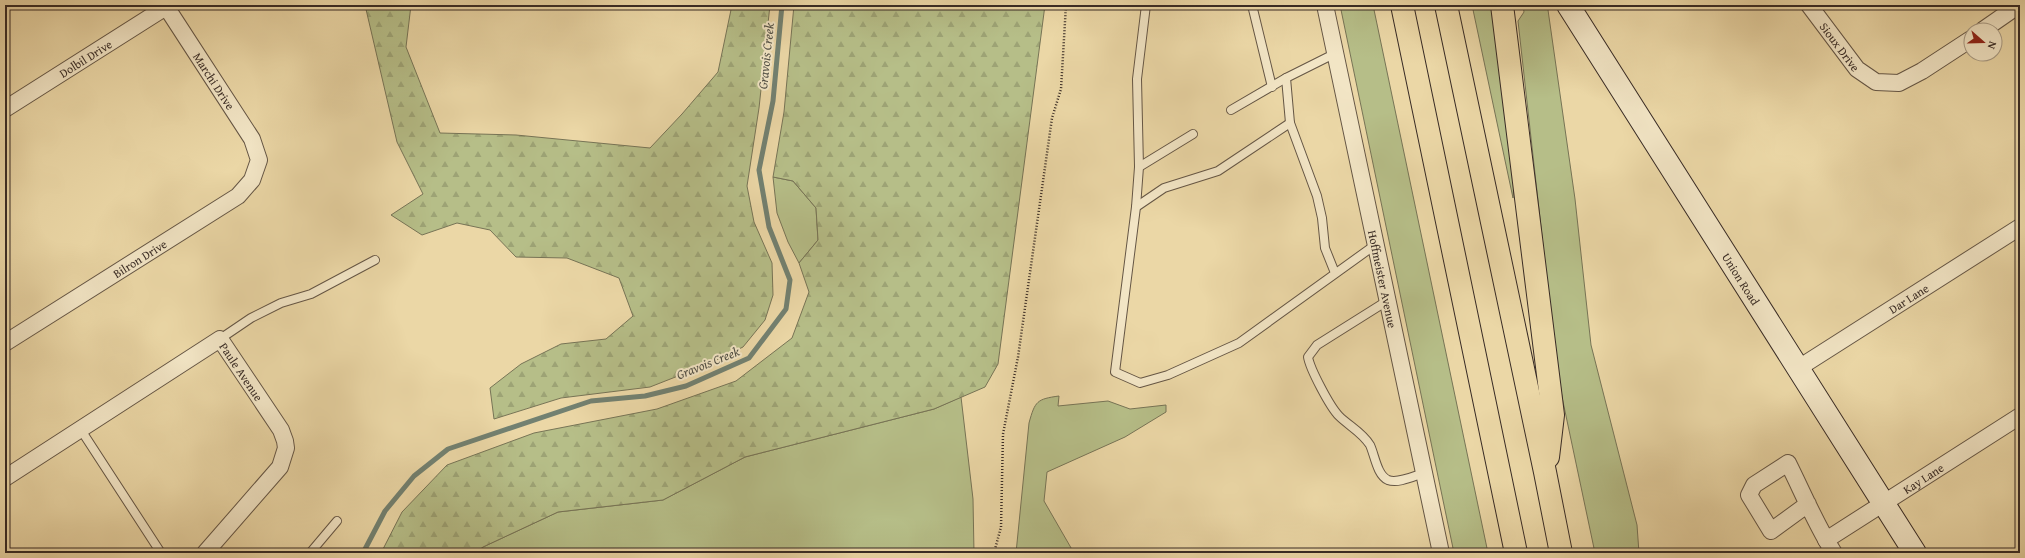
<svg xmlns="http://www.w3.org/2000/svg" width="2025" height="558" font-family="'Gentium Book Plus',serif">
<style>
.grass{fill:#b6be88;stroke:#777456}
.forest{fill:url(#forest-firs);stroke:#777456}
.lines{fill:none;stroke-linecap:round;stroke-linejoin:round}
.stream{stroke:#728171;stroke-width:5}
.lane-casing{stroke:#655645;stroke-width:10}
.street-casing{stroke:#655645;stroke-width:18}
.secondary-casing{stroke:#382b25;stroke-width:24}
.highway-casing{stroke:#382b25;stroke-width:24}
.path{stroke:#382b25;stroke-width:2.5;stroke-dasharray:1 2;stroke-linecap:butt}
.lane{stroke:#f2e5c5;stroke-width:8}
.street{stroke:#f2e5c5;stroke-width:16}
.secondary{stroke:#f2e5c5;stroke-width:22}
.highway{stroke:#ebd7a6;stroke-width:22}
.labels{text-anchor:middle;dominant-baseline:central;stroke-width:4;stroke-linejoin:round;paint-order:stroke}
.street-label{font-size:12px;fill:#382b25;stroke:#f2e5c5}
.water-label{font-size:13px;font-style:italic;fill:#504f45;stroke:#f2e5c5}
</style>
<defs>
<pattern id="forest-firs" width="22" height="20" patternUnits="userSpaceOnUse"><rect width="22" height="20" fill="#b6be88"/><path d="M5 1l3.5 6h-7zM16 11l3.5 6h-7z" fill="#9da375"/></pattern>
</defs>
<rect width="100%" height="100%" fill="#ebd7a6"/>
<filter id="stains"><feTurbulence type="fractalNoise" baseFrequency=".005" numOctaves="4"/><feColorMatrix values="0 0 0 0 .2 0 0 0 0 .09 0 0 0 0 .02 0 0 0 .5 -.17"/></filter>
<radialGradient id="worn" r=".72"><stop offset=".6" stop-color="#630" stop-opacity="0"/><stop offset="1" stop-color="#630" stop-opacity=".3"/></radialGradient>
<g class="grass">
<path d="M 1340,5 L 1373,5 L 1488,553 L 1454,553 Z"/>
<path d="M 1472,5 L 1491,5 L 1514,179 L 1513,198 Z"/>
<path d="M 1523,5 L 1545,5 L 1548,10 L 1575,199 L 1591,345 L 1637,525 L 1639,553 L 1595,553 L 1562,397 L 1553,335 L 1518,21 L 1524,12 Z"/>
<path d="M 773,177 L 793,181 L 816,208 L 818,240 L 799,263 L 788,242 L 777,213 Z"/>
<path d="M 1059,396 L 1058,406 L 1108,401 L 1130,409 L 1166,405 L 1166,412 L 1125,437 L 1047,472 L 1044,501 L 1074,553 L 1016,553 L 1029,423 C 1035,401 1037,399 1059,396 Z"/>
<path d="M 961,397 L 973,499 L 974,553 L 475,553 L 483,547 L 558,512 L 663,500 L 745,457 L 934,409 Z"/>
</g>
<g class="forest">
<path d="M 365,5 L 411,5 L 406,47 L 440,133 L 516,135 L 650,148 L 682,114 L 718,72 L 732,5 L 770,5 L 759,108 L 747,186 L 754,222 L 772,263 L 773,295 L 765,320 L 743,347 L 706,365 L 650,387 L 561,398 L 494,419 L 490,388 L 521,364 L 561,344 L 606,339 L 633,316 L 619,278 L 567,258 L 516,257 L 490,230 L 457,223 L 422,235 L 391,215 L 423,194 L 397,142 Z"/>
<path d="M 794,5 L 1045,5 L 998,364 L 985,387 L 934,409 L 745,457 L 663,500 L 558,512 L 483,547 L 475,553 L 381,553 L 402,512 L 447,465 L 534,433 L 657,409 L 736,381 L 792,338 L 809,292 L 799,263 L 818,240 L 816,208 L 793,181 L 773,177 L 784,112 Z"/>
</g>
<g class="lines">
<path class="stream" d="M 363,553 L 385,511 L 414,476 L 448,449 L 591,401 L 645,396 L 686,386 L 749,358 L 786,309 L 790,280 L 769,227 L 759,170 L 773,101 L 782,5"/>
<g class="lane-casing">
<g id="lane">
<path d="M 1252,5 L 1272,87"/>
<path d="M 1231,110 L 1286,78"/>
<path d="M 1290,123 L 1286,78 L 1334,54"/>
<path d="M 1139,167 L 1137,79 L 1146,5"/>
<path d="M 1136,207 L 1139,167 L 1193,134"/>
<path d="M 1335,273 L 1325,248 L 1322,218 L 1317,196 L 1290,123 L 1218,171 L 1164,188 L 1136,207 L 1115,372 L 1140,383 L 1168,375 L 1239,343 L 1375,245"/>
<path d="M 1387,301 L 1317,345 L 1308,357 C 1310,369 1330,407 1339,416 C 1349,426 1362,432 1370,445 C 1375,456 1377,475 1388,480 C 1398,484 1414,476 1424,473"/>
<path d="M 220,339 L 251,318 L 281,303 L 311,294 L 375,260"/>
<path d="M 81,430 L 161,553"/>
<path d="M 310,553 L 337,521"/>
</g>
</g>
<g class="street-casing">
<g id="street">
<path id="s1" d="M 1325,5 L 1441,553"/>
<path id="s2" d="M 1809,5 L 1857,69 L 1876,82 L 1899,83 L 1922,71 L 1971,39"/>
<path d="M 1983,30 L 2019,5"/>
<path id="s3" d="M 5,109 L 166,7"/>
<path id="s4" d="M 5,343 L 238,196 L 252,180 L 259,160 L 252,139 L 165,5"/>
<path id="s5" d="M 1797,369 L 2020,227"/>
<path id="s6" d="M 5,478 L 220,339 L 281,430 L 285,441 L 286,448 L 280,467 L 205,553"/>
<path d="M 1808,504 L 1771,531 L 1749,495 L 1754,485 L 1788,463 C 1803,493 1816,525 1834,553"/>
<path id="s7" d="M 1826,540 L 2020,416"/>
</g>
</g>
<g class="secondary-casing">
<g id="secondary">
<path id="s8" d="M 1568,5 L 1915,553"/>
</g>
</g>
<g class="highway-casing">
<g id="highway">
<path d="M 1402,5 L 1516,553"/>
<path d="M 1446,5 L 1545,472 L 1561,553"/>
<path d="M 1502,5 L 1553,415 L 1548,457"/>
</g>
</g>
<path class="path" d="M 994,553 L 1001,527 L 1003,434 L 1018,357 L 1052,118 L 1061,89 L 1066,5"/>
<use href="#lane" class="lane"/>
<use href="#street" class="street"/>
<use href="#secondary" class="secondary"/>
<use href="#highway" class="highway"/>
</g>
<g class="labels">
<g class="street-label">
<text stroke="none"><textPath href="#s2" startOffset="52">Sioux Drive</textPath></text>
<text stroke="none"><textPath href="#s3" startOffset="95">Dolbil Drive</textPath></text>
<text transform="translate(214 81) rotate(57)">Marchi Drive</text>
<text stroke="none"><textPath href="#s4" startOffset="159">Bilron Drive</textPath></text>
<text stroke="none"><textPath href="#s1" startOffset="280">Hoffmeister Avenue</textPath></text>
<text stroke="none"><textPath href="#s8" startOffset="324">Union Road</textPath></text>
<text stroke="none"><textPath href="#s5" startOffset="132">Dar Lane</textPath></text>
<text stroke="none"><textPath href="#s6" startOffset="295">Paule Avenue</textPath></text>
<text stroke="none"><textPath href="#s7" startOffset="115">Kay Lane</textPath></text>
</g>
<g class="water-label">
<text transform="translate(766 56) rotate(-84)">Gravois Creek</text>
<text transform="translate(708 363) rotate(-22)">Gravois Creek</text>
</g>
</g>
<rect width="2025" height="558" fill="none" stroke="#ebd7a6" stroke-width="20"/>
<rect x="6" y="6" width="2013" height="546" fill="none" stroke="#382b25" stroke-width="2"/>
<rect x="10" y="10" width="2005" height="538" fill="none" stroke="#382b25"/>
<g transform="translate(1983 42) rotate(110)"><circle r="19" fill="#f2e5c5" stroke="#a89b85"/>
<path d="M0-3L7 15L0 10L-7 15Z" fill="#8f2418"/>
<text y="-6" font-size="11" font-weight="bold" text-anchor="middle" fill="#382b25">N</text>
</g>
<rect width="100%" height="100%" filter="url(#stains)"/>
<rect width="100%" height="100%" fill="url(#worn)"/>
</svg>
